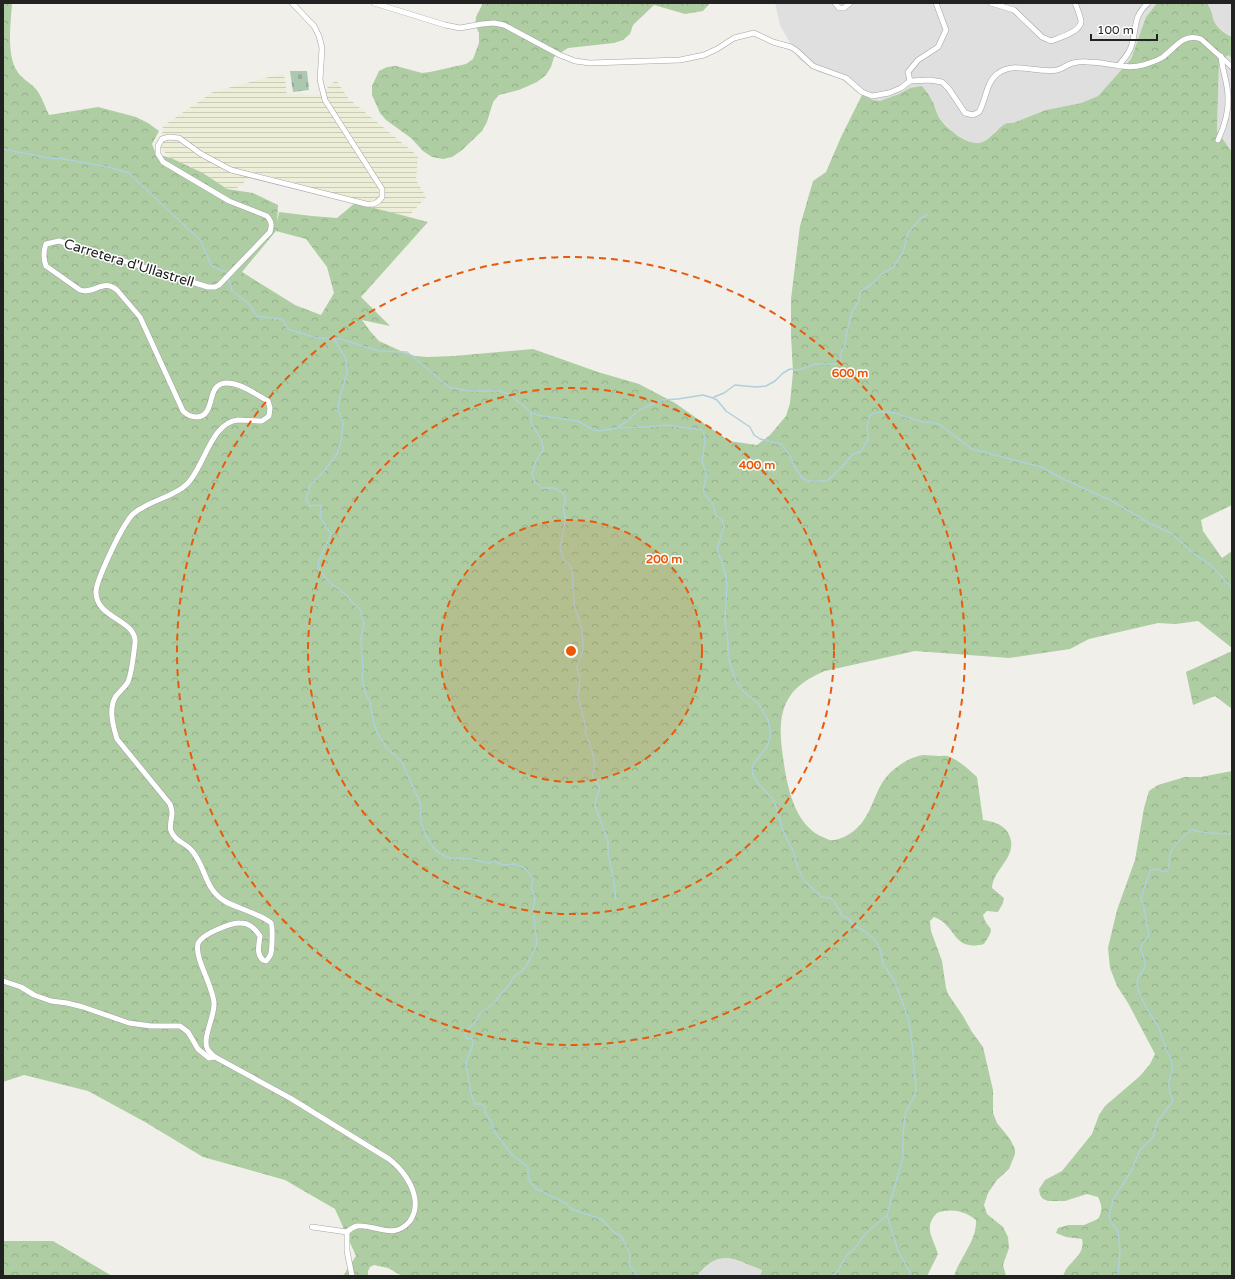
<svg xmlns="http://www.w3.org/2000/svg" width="1235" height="1279" font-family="'Varela Round',sans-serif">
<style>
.residential{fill:#e0dfdf}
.farmland{fill:url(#farmland-rules)}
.forest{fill:url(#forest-crowns);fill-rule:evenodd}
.cemetery{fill:url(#cemetery-stones)}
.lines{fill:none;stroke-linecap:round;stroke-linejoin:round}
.stream{stroke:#aed0db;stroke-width:1.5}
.minor-casing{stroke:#a3a3a3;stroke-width:6}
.minor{stroke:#fff;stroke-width:5}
.ring{fill:none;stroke:#e8590c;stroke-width:2;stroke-dasharray:7 5}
.labels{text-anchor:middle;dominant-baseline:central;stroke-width:3;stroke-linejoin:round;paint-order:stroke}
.street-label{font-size:14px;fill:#222;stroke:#fff}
.centre{fill:#e8590c;stroke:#fff;stroke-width:2}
.ring-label{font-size:12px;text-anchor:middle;font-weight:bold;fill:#e8590c;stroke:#fff;stroke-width:3;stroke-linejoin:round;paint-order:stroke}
</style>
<defs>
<pattern id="farmland-rules" width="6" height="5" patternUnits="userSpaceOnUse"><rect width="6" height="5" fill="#eceed7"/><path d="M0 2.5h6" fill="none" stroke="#caccb8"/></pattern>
<pattern id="forest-crowns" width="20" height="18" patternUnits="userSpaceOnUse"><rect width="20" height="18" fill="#aecda2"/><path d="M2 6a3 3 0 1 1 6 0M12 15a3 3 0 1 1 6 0" fill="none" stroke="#95b08b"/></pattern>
<pattern id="cemetery-stones" width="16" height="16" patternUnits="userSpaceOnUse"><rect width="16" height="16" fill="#adc8b1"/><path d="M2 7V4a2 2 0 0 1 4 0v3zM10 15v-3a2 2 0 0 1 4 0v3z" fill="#95ac98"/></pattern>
</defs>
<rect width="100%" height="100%" fill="#f1efea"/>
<g class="residential">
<path d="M 775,3 L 1157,3 L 1146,17 L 1131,59 L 1098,96 L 1081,103 L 1046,110 L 1013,123 L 1009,122 L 1003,125 L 988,138 L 983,142 L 976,144 L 970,142 L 954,133 L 940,119 L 931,99 L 910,88 L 899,94 L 886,99 L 880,101 L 873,100 L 856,92 L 841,79 L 818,72 L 799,59 L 780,25 Z"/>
<path d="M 1206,3 L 1232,3 L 1232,37 L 1217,27 Z"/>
<path d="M 1229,55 L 1232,59 L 1232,152 L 1217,131 L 1219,60 Z"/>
<path d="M 721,1257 L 733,1259 L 762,1270 L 760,1276 L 697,1276 L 709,1264 Z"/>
</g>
<path class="farmland" d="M 284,73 L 287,94 L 319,95 L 336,80 L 349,99 L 418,156 L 416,180 L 426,197 L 408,217 L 355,203 L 297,183 L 252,172 L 248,179 L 237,188 L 227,189 L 203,173 L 171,158 L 161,149 L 163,126 L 213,92 Z"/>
<g class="forest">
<path d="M 3,3 L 12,3 C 11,22 6,54 17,71 C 21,78 29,82 35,88 C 41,94 45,107 49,115 L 98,107 L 136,117 L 148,123 L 159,131 L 152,144 L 156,154 L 171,158 L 203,173 L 227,189 L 253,193 L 278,205 L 277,222 L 279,212 L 312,216 L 337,218 L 355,203 L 428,222 L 361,297 L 390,326 L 362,320 L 370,331 L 379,341 L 403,352 L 415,356 L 428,357 L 454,356 L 533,349 L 598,372 L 639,384 L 675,403 L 729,441 L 757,445 L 770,435 L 786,416 L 790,403 L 793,372 L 791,336 L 791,299 L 795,266 L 800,226 L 813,181 L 826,172 L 841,137 L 862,95 L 873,100 L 880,101 L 899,94 L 910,88 L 922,86 C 925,90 929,94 931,99 C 935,105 936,113 940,119 C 946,128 965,143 976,143 C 982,144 988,139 992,135 C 999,130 1003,121 1013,123 L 1046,110 L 1081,103 L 1098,96 L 1131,59 L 1146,17 L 1157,3 L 1206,3 C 1213,10 1211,15 1215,23 C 1218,29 1226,34 1232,37 L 1232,59 L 1229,55 L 1219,60 L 1217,131 L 1232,152 L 1232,505 L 1201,520 L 1203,531 L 1222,558 L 1232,551 L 1232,648 L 1198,621 L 1176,624 L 1158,623 L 1089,639 L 1070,649 L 1009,658 L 915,651 L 825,671 C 786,687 777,709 782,750 C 786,780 792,826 825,838 C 827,839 831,841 833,840 C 841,840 852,833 857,828 C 870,816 873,798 882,783 C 890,770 908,757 923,755 C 928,755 934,756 939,756 C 942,756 947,755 950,757 C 960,761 969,770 977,777 L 983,820 C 995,822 1006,825 1010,837 C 1017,858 993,869 992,888 L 1004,898 L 1003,903 L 998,912 L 987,911 L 983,915 C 987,932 998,923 984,944 C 952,952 957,925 934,917 L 930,921 L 931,931 L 942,961 L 946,988 L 948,994 L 963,1016 L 972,1032 L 983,1047 L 993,1090 L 993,1113 L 997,1123 L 1010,1139 L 1015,1149 L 1015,1154 L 1009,1169 L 997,1180 L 988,1193 L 984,1205 L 987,1214 L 1003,1227 L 1008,1237 L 1009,1248 L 1003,1265 L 1006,1276 L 954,1276 C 960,1257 977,1241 976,1220 C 965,1211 951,1208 937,1213 C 923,1227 933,1238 938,1254 L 927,1276 L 760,1276 L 762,1270 C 733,1259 720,1247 697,1276 L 402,1276 L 388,1268 L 374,1265 L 370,1267 L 368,1271 L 368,1276 L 343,1276 L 356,1256 L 335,1209 L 285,1180 L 203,1157 L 145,1122 L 88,1091 L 24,1075 L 3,1082 ZM 276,231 L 306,239 L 327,267 L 334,293 L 321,315 L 295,305 L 242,272 Z"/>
<path d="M 483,3 L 710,3 L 703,11 L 685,14 L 654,5 L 633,25 L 630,34 L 623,40 L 614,43 L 568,48 L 554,57 L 551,67 L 546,75 L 537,82 L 519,90 L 499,95 L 493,102 L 487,122 L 482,131 L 461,151 L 452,157 L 443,159 L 432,157 L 423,151 L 411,138 L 386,120 L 380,113 L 372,95 L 372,86 L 379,71 L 387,67 L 396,66 L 422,73 L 430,72 L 466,64 L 473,59 L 479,43 L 479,33 L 475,25 L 476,17 Z"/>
<path d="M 1232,651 L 1232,709 L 1215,696 L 1193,705 L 1186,672 Z"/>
<path d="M 1232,771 L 1232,1276 L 1063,1276 C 1067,1262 1086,1256 1082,1239 L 1066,1237 L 1056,1233 L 1058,1228 L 1068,1225 L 1084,1225 L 1098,1219 C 1103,1211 1102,1205 1098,1197 L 1087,1194 L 1065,1201 L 1048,1201 L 1043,1199 L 1040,1195 L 1039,1189 L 1045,1180 L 1062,1171 L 1092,1134 L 1099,1115 L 1105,1106 L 1140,1076 L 1150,1064 L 1155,1054 L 1128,1003 L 1117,986 L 1110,968 L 1108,948 L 1117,910 L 1135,860 L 1144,808 L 1149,791 L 1158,785 L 1185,777 L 1201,777 Z"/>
<path d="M 3,1241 L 53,1241 L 112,1276 L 3,1276 Z"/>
</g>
<path class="cemetery" d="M 290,71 L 307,71 L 309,90 L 293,92 Z"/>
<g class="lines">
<g class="stream">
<path d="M 3,149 L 49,158 L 64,159 L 108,167 L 129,173 L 201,241 L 210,263 L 213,267 L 226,272 L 227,274"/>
<path d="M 228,277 L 232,291 L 249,304 L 257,316 L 281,319 L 283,321 L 288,329 L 317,338 L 341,339 L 365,347 L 380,351 L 407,352 L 449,387 L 468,391 L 500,391 L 509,394 L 531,412 L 537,415 L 577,421 L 594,430 L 600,431 L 616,428 L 626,422 L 639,410 L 661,400 L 678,399 L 703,395 L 713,398 L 717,400 L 726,411 L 750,427 L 754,435 L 760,439 L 781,444 L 787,451 L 791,458 L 793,464 L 802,478 L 809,481 L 827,481 L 842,467 L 852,455 L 861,451 L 868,440 L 867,425 L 870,415 C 888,406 906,418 923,422 C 929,423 933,422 939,424 L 972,449 L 1041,467 L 1063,479 L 1112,501 L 1149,523 L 1171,533 L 1194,554 L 1211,565 L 1232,588"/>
<path d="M 334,339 L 346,359 L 347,373 L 340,397 L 338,410 L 343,422 L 342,437 L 337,454 L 324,471 L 310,485 L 306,500 L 310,506 L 320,505 L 321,510 L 320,517 L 331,534 L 318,563 L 319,569 L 328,581 L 345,594 L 361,611 L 362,618 L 364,623 L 361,640 L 363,671 L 362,680 L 366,694 L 370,701 L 373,720 L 377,733 L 386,747 L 402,762 L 421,805 C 418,823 428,850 447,857 C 453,859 456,858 462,858 C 464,858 475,860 477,860 C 484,862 487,865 494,861 L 503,865 L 515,864 L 525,868 L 532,877 L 533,880 L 531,887 L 535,899 L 533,909 L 537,944 C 534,951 529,961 525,968 C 521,973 513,975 511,982 L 493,1004 L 480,1014 L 476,1021 L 466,1031 L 465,1035 L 467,1039 L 471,1038 L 473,1041 C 473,1051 468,1054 466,1063 L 471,1093 L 475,1104 L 482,1104 L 485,1106 L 485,1112 L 492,1123 L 493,1130 L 513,1156 L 526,1165 L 528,1168 L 528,1178 L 535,1188 L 567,1204 L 571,1209 L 601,1219 L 610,1228 L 612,1231 L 622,1237 L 630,1255 L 629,1264 L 632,1269 L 639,1276"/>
<path d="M 714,397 L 724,393 L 735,385 L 756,387 L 766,386 L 775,381 L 783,373 L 790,369 L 799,370 L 816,364 L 835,364 L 841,361 L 841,353 L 845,345 L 847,331 L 852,312 L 859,301 L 860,292 L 864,289 L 872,284 L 882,274 L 893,267 L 903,252 L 908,233 L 921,218 L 927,215"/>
<path d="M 531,412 L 531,422 L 541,440 L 543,446 L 543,450 L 536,461 L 532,474 L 535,482 L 542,488 L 554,488 L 563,493 L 566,499 L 563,509 L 566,518 L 560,548 L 563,559 L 569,564 L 572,570 L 574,604 L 576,612 L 582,629 L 583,650 L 577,667 L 580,679 L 578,695 L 586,728 L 585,732 L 591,747 L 595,764 L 592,774 L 594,780 L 599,786 L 600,790 L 596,797 L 595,805 L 608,842 L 608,853 L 613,876 L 616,900"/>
<path d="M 617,428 L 644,427 L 668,425 L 702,430 L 704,434 L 705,441 L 702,461 L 707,475 L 703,491 L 705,495 L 713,504 L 716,516 L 722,520 L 724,526 L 717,550 L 723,565 L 727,582 L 725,619 L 728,641 L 728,657 L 736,681 L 743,691 L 759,704 L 768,720 L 771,734 L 767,747 L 754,763 L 752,769 L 753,775 L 757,782 L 771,797 L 776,806 L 783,831 L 794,853 L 798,868 L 804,880 L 821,897 L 830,898 L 834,901 L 838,908 L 840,910 L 841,915 L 849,919 L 855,926 L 863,930 L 875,940 L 880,949 L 883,964 L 894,980 L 897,987 L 908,1018 L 911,1033 L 916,1090 L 914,1097 L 906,1111 L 903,1134 L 903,1157 L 887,1215 L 898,1251 L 910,1272 L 910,1276"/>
<path d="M 831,1276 L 838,1271 L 847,1255 L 855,1248 L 866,1233 L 887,1215"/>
<path d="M 1118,1276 L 1120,1250 L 1118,1231 L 1110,1221 L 1109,1216 L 1113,1200 L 1131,1171 L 1140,1150 L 1153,1137 L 1157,1122 L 1173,1101 C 1171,1095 1168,1090 1169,1083 C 1170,1075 1175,1069 1171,1060 C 1170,1055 1166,1051 1165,1046 C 1162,1039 1161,1032 1158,1026 C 1157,1023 1154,1021 1153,1018 C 1148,1012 1136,990 1137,982 C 1137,975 1146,971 1145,963 C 1144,949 1134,951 1149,936 L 1144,908 L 1141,898 L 1150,871 C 1157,867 1159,871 1166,872 C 1172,866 1168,860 1170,854 C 1174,845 1184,836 1191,830 L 1208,833 L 1232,834"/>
</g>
<g class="minor-casing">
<g id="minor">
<path d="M 292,3 L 314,26 L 319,36 L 322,48 L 320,80 L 325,100 L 382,189 L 382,197 C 378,203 374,205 366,204 L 231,170 L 201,154 L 179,138 L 169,137 L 162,139 L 158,146 L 158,154 L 163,162 L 229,201 L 267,216 C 272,222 272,225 270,232 L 219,285 L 215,287 L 208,287 L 59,241 L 46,244 C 43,252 43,258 46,266 L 80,290 C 95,295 102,278 117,290 L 140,317 L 183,411 C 187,415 191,417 197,417 C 215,416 207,389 221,384 C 236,379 255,394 268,401 L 270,408 L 269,416 L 262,421 C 254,421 246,420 238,420 C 211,422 204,468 187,484 C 175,496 156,499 142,508 C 136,511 130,516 127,522 C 119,533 97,579 96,591 C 95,619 137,619 135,643 C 134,652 131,675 128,682 C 125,687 120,691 116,696 C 108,708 113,726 117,739 L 170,804 C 171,807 172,810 172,813 C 172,819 169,825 171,831 C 175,842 187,843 193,852 C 207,870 204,889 226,902 C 235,907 267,917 271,923 C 273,927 272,948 271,953 C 271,956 268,958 266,961 L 263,960 C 256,954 259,945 260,936 C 255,929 250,923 240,923 C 232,922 200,935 198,944 C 194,957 213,986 214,1003 C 215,1016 201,1040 208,1050 C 210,1053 213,1055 215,1057 L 290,1098 L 389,1159 C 402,1169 413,1184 415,1200 C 416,1208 414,1215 410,1221 C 393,1241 376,1224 357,1226 C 353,1227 350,1229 347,1232 L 347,1251 L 352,1276"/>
<path d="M 374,3 L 445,25 L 460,28 L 482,24 L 494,23 L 504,25 L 560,55 L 575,61 L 590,63 L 680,60 L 704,55 L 717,49 L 734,38 L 754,33 L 773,42 L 791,47 L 797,51 L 813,66 L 846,78 L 862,92 L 872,96 L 889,93 L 901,88 L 910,81 L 930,80 L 942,82 L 949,89 L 965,113 L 973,115 L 979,112 C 986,100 986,83 997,74 C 1015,60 1037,74 1057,70 C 1062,69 1068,64 1073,63 C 1078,62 1084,61 1088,62 C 1107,62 1125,70 1143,65 C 1149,63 1157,61 1163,57 C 1176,47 1183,33 1201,39 L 1232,67"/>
<path d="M 835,3 L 839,8 L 844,8 L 850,3"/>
<path d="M 991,3 L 1014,10 L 1042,37 L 1051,41 C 1059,38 1082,31 1081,21 C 1080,15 1077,8 1075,3"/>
<path d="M 1118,66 C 1124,59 1130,53 1132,44 C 1137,26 1133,17 1148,3"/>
<path d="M 910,81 L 908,72 L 918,60 L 938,47 L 946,30 L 936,3"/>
<path d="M 1218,140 C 1224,127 1229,112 1228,97 C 1228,83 1222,70 1221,56"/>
<path d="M 3,981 L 21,987 L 34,995 L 51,1001 L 67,1003 L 83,1007 L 129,1023 L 151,1026 L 180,1026 L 188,1032 L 198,1049 L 209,1058 L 215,1057"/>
<path d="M 312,1227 L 347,1232"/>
</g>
</g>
<use href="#minor" class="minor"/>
</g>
<circle cx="571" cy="651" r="131" fill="#e8590c" fill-opacity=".12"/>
<g class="ring">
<circle cx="571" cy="651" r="131"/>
<circle cx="571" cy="651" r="263"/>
<circle cx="571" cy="651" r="394"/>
</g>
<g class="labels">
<g class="street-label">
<text transform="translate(129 263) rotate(17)">Carretera d'Ullastrell</text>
</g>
</g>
<circle cx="571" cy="651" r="6" class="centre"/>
<g class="ring-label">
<text x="850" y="377">600 m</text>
<text x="757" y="469">400 m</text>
<text x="664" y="563">200 m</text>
</g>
<rect width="1235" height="1279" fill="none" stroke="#222222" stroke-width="8"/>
<path d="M1091 34v6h66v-6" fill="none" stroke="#222222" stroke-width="2"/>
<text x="1097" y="34" font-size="12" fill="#222222" stroke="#ffffff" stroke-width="3" paint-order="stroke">100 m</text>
</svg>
